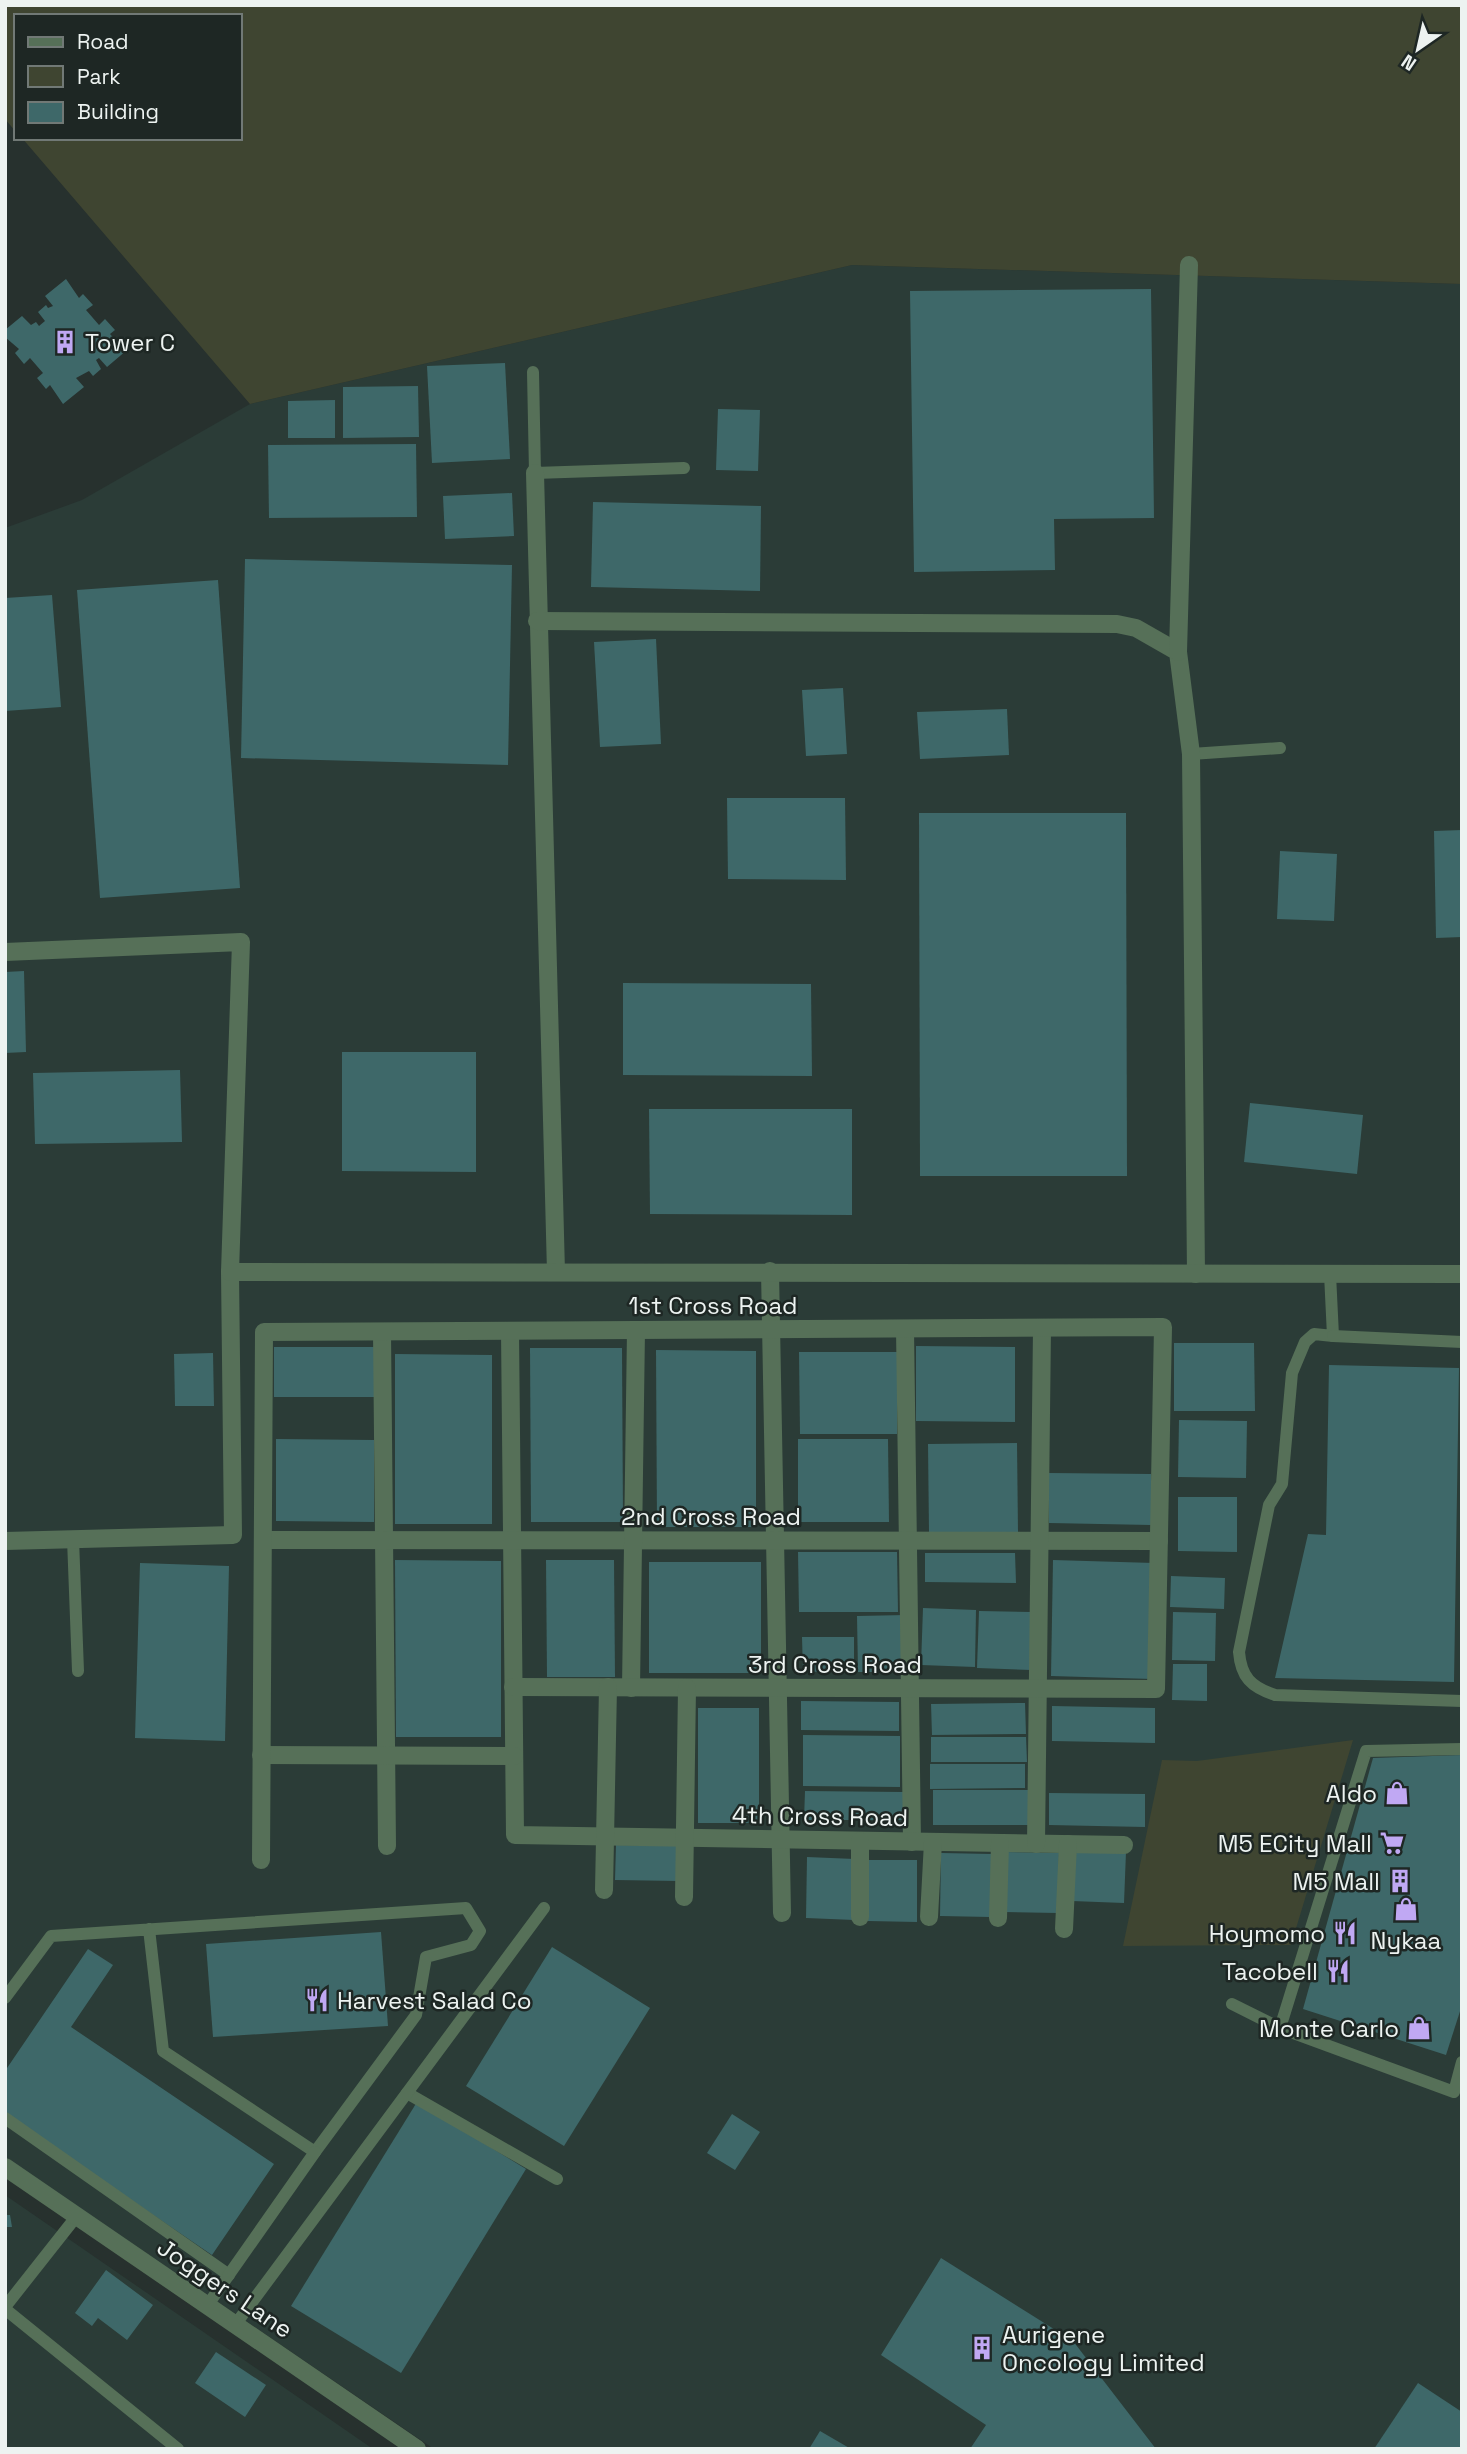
<svg xmlns="http://www.w3.org/2000/svg" width="1467" height="2454" font-family="'Space Grotesk',sans-serif">
<style>
.built{fill:#2b3c37}
.green{fill:#3f4531}
.building{fill:#3e6869}
.lines{fill:none;stroke-linecap:round;stroke-linejoin:round}
.service{stroke:#567058;stroke-width:12}
.minor{stroke:#567058;stroke-width:18}
.tertiary{stroke:#567058;stroke-width:18}
.labels{text-anchor:middle;dominant-baseline:central;stroke-width:5;stroke-linejoin:round;paint-order:stroke}
.poi-label{font-size:24px;fill:#edf3f1;stroke:#1e2724;text-anchor:end}
.street-label{font-size:24px;fill:#edf3f1;stroke:#1e2724}
</style>
<rect width="100%" height="100%" fill="#27312e"/>
<g class="built">
<path d="M 852,265 L 1462,284 L 1462,2449 L 434,2449 L 5,2157 L 5,528 L 82,500 L 250,404 Z"/>
<path d="M 5,2195 L 373,2449 L 5,2449 Z"/>
</g>
<g class="green">
<path d="M 5,5 L 1462,5 L 1462,284 L 852,265 L 250,404 L 22,138 L 240,138 L 240,16 L 16,16 L 16,132 L 5,119 Z"/>
<path d="M 1353,1740 L 1291,1945 L 1123,1946 L 1162,1760 L 1197,1761 Z"/>
</g>
<g class="building">
<path d="M 66,279 L 79,298 L 83,294 L 93,305 L 86,310 L 99,325 L 105,319 L 115,330 L 110,334 L 117,342 L 125,337 L 120,342 L 127,350 L 107,367 L 99,358 L 96,360 L 101,369 L 93,376 L 89,371 L 76,378 L 84,387 L 63,404 L 50,385 L 46,389 L 37,378 L 43,373 L 30,358 L 24,364 L 15,353 L 19,349 L 5,337 L 5,330 L 22,316 L 31,325 L 36,322 L 39,326 L 45,321 L 38,312 L 46,305 L 48,308 L 53,306 L 45,296 Z"/>
<path d="M 1151,289 L 1154,518 L 1054,519 L 1055,570 L 914,572 L 910,291 Z"/>
<path d="M 505,363 L 510,459 L 432,463 L 427,366 Z"/>
<path d="M 418,386 L 419,437 L 343,438 L 343,387 Z"/>
<path d="M 335,400 L 335,438 L 288,438 L 288,401 Z"/>
<path d="M 718,409 L 760,410 L 758,471 L 716,470 Z"/>
<path d="M 416,444 L 417,517 L 269,518 L 268,445 Z"/>
<path d="M 512,493 L 514,536 L 445,539 L 443,496 Z"/>
<path d="M 593,502 L 761,506 L 760,591 L 591,587 Z"/>
<path d="M 245,559 L 512,565 L 508,765 L 241,758 Z"/>
<path d="M 218,580 L 240,888 L 100,898 L 77,590 Z"/>
<path d="M 52,595 L 61,707 L 5,711 L 5,598 Z"/>
<path d="M 656,639 L 661,744 L 600,747 L 594,642 Z"/>
<path d="M 843,688 L 847,754 L 806,756 L 802,690 Z"/>
<path d="M 1007,709 L 1009,755 L 920,759 L 917,712 Z"/>
<path d="M 727,798 L 845,798 L 846,880 L 728,879 Z"/>
<path d="M 919,813 L 1126,813 L 1127,1176 L 920,1176 Z"/>
<path d="M 1462,830 L 1462,937 L 1436,938 L 1434,831 Z"/>
<path d="M 1280,851 L 1337,854 L 1334,921 L 1277,919 Z"/>
<path d="M 24,971 L 26,1052 L 5,1053 L 5,972 Z"/>
<path d="M 623,983 L 811,984 L 812,1076 L 623,1075 Z"/>
<path d="M 342,1052 L 476,1052 L 476,1172 L 342,1171 Z"/>
<path d="M 180,1070 L 182,1142 L 35,1144 L 33,1073 Z"/>
<path d="M 1250,1103 L 1363,1115 L 1357,1174 L 1244,1162 Z"/>
<path d="M 649,1109 L 852,1109 L 852,1215 L 650,1214 Z"/>
<path d="M 1174,1343 L 1254,1343 L 1255,1411 L 1174,1411 Z"/>
<path d="M 916,1346 L 1015,1347 L 1015,1422 L 916,1421 Z"/>
<rect x="274" y="1347" width="103" height="50"/>
<path d="M 530,1348 L 622,1348 L 623,1522 L 531,1522 Z"/>
<path d="M 656,1350 L 756,1351 L 756,1527 L 657,1527 Z"/>
<path d="M 799,1352 L 897,1352 L 897,1434 L 800,1434 Z"/>
<path d="M 213,1353 L 214,1406 L 175,1406 L 174,1354 Z"/>
<path d="M 395,1354 L 492,1355 L 492,1524 L 395,1524 Z"/>
<path d="M 1329,1365 L 1459,1368 L 1454,1682 L 1275,1678 L 1308,1534 L 1326,1535 Z"/>
<path d="M 1179,1420 L 1247,1421 L 1246,1478 L 1178,1477 Z"/>
<path d="M 276,1439 L 374,1440 L 374,1522 L 276,1521 Z"/>
<path d="M 798,1439 L 888,1439 L 889,1522 L 798,1522 Z"/>
<path d="M 1017,1443 L 1018,1532 L 929,1532 L 928,1444 Z"/>
<path d="M 1049,1473 L 1151,1474 L 1151,1525 L 1049,1523 Z"/>
<path d="M 1178,1497 L 1237,1497 L 1237,1552 L 1178,1551 Z"/>
<path d="M 798,1552 L 897,1552 L 898,1612 L 799,1612 Z"/>
<path d="M 925,1553 L 1015,1553 L 1016,1583 L 925,1582 Z"/>
<path d="M 395,1560 L 501,1561 L 501,1737 L 396,1737 Z"/>
<path d="M 546,1560 L 614,1560 L 615,1677 L 547,1677 Z"/>
<path d="M 1053,1560 L 1154,1563 L 1152,1679 L 1051,1676 Z"/>
<rect x="649" y="1562" width="112" height="111"/>
<path d="M 140,1563 L 229,1566 L 225,1741 L 135,1738 Z"/>
<path d="M 1171,1576 L 1225,1578 L 1224,1609 L 1170,1607 Z"/>
<path d="M 923,1608 L 976,1610 L 975,1667 L 921,1665 Z"/>
<path d="M 979,1611 L 1032,1612 L 1031,1670 L 977,1668 Z"/>
<path d="M 1173,1612 L 1216,1613 L 1215,1661 L 1172,1660 Z"/>
<path d="M 906,1615 L 907,1672 L 858,1672 L 857,1616 Z"/>
<path d="M 802,1637 L 854,1637 L 854,1671 L 803,1672 Z"/>
<path d="M 1173,1664 L 1207,1664 L 1207,1701 L 1172,1700 Z"/>
<path d="M 801,1701 L 899,1702 L 899,1731 L 801,1730 Z"/>
<path d="M 1025,1703 L 1026,1734 L 932,1735 L 931,1704 Z"/>
<path d="M 1052,1706 L 1155,1708 L 1155,1743 L 1052,1741 Z"/>
<rect x="698" y="1708" width="61" height="115"/>
<path d="M 803,1735 L 900,1736 L 900,1787 L 803,1786 Z"/>
<path d="M 931,1737 L 1026,1737 L 1027,1762 L 931,1762 Z"/>
<path d="M 1462,1755 L 1462,2005 L 1446,2055 L 1303,2009 L 1373,1758 Z"/>
<path d="M 930,1764 L 1025,1764 L 1025,1788 L 930,1789 Z"/>
<path d="M 933,1790 L 1028,1790 L 1029,1825 L 933,1825 Z"/>
<path d="M 805,1791 L 903,1792 L 903,1820 L 804,1820 Z"/>
<path d="M 1049,1793 L 1145,1794 L 1145,1827 L 1049,1825 Z"/>
<path d="M 616,1845 L 679,1846 L 679,1881 L 615,1880 Z"/>
<path d="M 1074,1850 L 1126,1852 L 1124,1903 L 1072,1901 Z"/>
<path d="M 1005,1852 L 1059,1853 L 1058,1913 L 1004,1912 Z"/>
<path d="M 941,1853 L 992,1854 L 990,1917 L 940,1916 Z"/>
<path d="M 807,1857 L 855,1859 L 854,1920 L 806,1918 Z"/>
<path d="M 868,1860 L 917,1860 L 917,1922 L 868,1921 Z"/>
<path d="M 381,1932 L 388,2026 L 213,2037 L 206,1944 Z"/>
<path d="M 552,1947 L 650,2008 L 564,2146 L 466,2086 Z"/>
<path d="M 88,1949 L 113,1965 L 71,2027 L 274,2164 L 212,2255 L 5,2114 L 5,2071 Z"/>
<path d="M 417,2102 L 526,2169 L 401,2373 L 291,2306 Z"/>
<path d="M 732,2114 L 760,2132 L 735,2170 L 707,2153 Z"/>
<path d="M 5,2215 L 10,2215 L 12,2227 L 5,2227 Z"/>
<path d="M 941,2258 L 1073,2341 L 1156,2449 L 970,2449 L 986,2425 L 881,2355 Z"/>
<path d="M 106,2270 L 153,2305 L 127,2340 L 98,2318 L 92,2326 L 75,2313 Z"/>
<path d="M 216,2352 L 266,2385 L 245,2417 L 195,2383 Z"/>
<path d="M 1418,2383 L 1462,2412 L 1462,2449 L 1374,2449 Z"/>
<path d="M 820,2431 L 851,2449 L 809,2449 Z"/>
</g>
<g class="lines">
<g class="service">
<path d="M 533,372 L 535,473 L 684,468"/>
<path d="M 1191,754 L 1280,748"/>
<path d="M 1330,1274 L 1333,1336 L 1314,1334 L 1305,1342 L 1292,1373 L 1282,1484 L 1269,1505 L 1239,1652 C 1241,1677 1251,1687 1275,1695 L 1462,1701"/>
<path d="M 1333,1336 L 1462,1342"/>
<path d="M 73,1539 L 78,1671"/>
<path d="M 1462,1749 L 1366,1751 L 1280,2028 L 1454,2092 L 1462,2062"/>
<path d="M 5,1998 L 51,1936 L 466,1908 L 480,1931 L 471,1945 L 426,1957 L 416,2015 L 315,2152 L 163,2051 L 149,1929"/>
<path d="M 1232,2004 L 1280,2028"/>
<path d="M 407,2093 L 557,2179"/>
<path d="M 5,2118 L 229,2275"/>
<path d="M 207,2306 L 315,2152"/>
<path d="M 5,2307 L 76,2217"/>
<path d="M 5,2309 L 178,2449"/>
<path d="M 235,2325 L 544,1908"/>
</g>
<g class="minor">
<path d="M 535,473 L 556,1272"/>
<path d="M 537,621 L 1117,624 L 1136,628 L 1178,652 L 1191,754 L 1196,1274"/>
<path d="M 1178,652 L 1189,265"/>
<path d="M 770,1271 L 782,1913"/>
<path d="M 905,1329 L 912,1842"/>
<path d="M 510,1331 L 515,1835 L 1124,1845"/>
<path d="M 382,1332 L 387,1846"/>
<path d="M 263,1540 L 1159,1541"/>
<path d="M 5,1541 L 233,1535 L 230,1272"/>
<path d="M 631,1688 L 636,1330"/>
<path d="M 261,1755 L 514,1756"/>
<path d="M 860,1841 L 860,1917"/>
<path d="M 1036,1844 L 1042,1328"/>
<path d="M 261,1860 L 264,1332 L 1163,1327 L 1156,1689 L 513,1687"/>
<path d="M 604,1890 L 608,1687"/>
<path d="M 684,1897 L 687,1688"/>
<path d="M 929,1917 L 933,1842"/>
<path d="M 998,1918 L 1000,1843"/>
<path d="M 1064,1929 L 1068,1844"/>
</g>
<g class="tertiary">
<path d="M 5,952 L 241,942 L 230,1272 L 1462,1274"/>
<path d="M 5,2167 L 417,2449"/>
</g>
</g>
<defs>
<g id="building-bare" transform="scale(1.89)"><path d="M-4-6H4V6H1V3H-1V6H-4ZM-2.5-4.3h1.7v1.8h-1.7ZM.8-4.3h1.7v1.8H.8ZM-2.5-1h1.7V.8h-1.7ZM.8-1h1.7V.8H.8Z" fill="#c0a8f3" stroke="#1e2724" stroke-width="2.5" paint-order="stroke"/></g>
<g id="shop-bare" transform="scale(1.89)"><path d="M-5-2.5h2.3a2.7 3.5 0 0 1 5.4 0H5L5.5 6h-11ZM-1.5-2.5h3a1.5 2.3 0 0 0-3 0Z" fill="#c0a8f3" stroke="#1e2724" stroke-width="2.5" paint-order="stroke"/></g>
<g id="supermarket-bare" transform="scale(1.89)"><path d="M-6-5.5h2.5l.6 2H6L4.5 2H-2.5L-4.4-4H-6ZM-1.5 3.2a1.3 1.3 0 1 0 .1 0ZM3 3.2a1.3 1.3 0 1 0 .1 0Z" fill="#c0a8f3" stroke="#1e2724" stroke-width="2.5" paint-order="stroke"/></g>
<g id="restaurant-bare" transform="scale(1.89)"><path d="M-5-6h1v4h1v-4h1v4h1v-4h1v5L-1.5 .5V6h-2V.5L-5-1ZM5-6V6H3V1.5H1.5Q1.5-4 5-6Z" fill="#c0a8f3" stroke="#1e2724" stroke-width="2.5" paint-order="stroke"/></g>
</defs>
<g fill-rule="evenodd">
<use href="#building-bare" x="65" y="342"/>
<use href="#shop-bare" x="1397" y="1793"/>
<use href="#supermarket-bare" x="1392" y="1843"/>
<use href="#building-bare" x="1400" y="1881"/>
<use href="#shop-bare" x="1406" y="1909"/>
<use href="#restaurant-bare" x="1345" y="1933"/>
<use href="#restaurant-bare" x="1338" y="1971"/>
<use href="#restaurant-bare" x="317" y="2000"/>
<use href="#shop-bare" x="1419" y="2028"/>
<use href="#building-bare" x="982" y="2348"/>
</g>
<g class="labels">
<g class="poi-label">
<text x="85" y="342" text-anchor="start">Tower C</text>
<text x="1377" y="1793">Aldo</text>
<text x="1372" y="1843">M5 ECity Mall</text>
<text x="1380" y="1881">M5 Mall</text>
<text x="1325" y="1933">Hoymomo</text>
<text x="1406" y="1940" text-anchor="middle">Nykaa</text>
<text x="1318" y="1971">Tacobell</text>
<text x="337" y="2000" text-anchor="start">Harvest Salad Co</text>
<text x="1399" y="2028">Monte Carlo</text>
<text x="1002" y="2334" text-anchor="start">Aurigene<tspan x="1002" dy="28">Oncology Limited</tspan></text>
</g>
<g class="street-label">
<text x="713" y="1305">1st Cross Road</text>
<text x="711" y="1516">2nd Cross Road</text>
<text x="835" y="1664">3rd Cross Road</text>
<text transform="translate(820 1816) rotate(1)">4th Cross Road</text>
<text transform="translate(225 2288) rotate(34)">Joggers Lane</text>
</g>
</g>
<rect width="1467" height="2454" fill="none" stroke="#edf3f1" stroke-width="14"/>
<rect x="14" y="14" width="228" height="126" fill="#1e2724" stroke="#717976" stroke-width="2"/>
<rect x="28" y="37" width="35" height="10" fill="#567058" stroke="#717976" stroke-width="2"/>
<text x="77" y="49" font-size="21" fill="#edf3f1">Road</text>
<rect x="28" y="66" width="35" height="21" fill="#3f4531" stroke="#717976" stroke-width="2"/>
<text x="77" y="84" font-size="21" fill="#edf3f1">Park</text>
<rect x="28" y="102" width="35" height="21" fill="#3e6869" stroke="#717976" stroke-width="2"/>
<text x="77" y="119" font-size="21" fill="#edf3f1">Building</text>
<g transform="translate(1418 49) rotate(214)" stroke="#1e2724" stroke-width="5" paint-order="stroke">
<path d="M0-5L12 26L0 18L-12 26Z" fill="#edf3f1"/>
<text y="-10" font-size="19" font-weight="bold" text-anchor="middle" fill="#edf3f1">N</text>
</g>
</svg>
